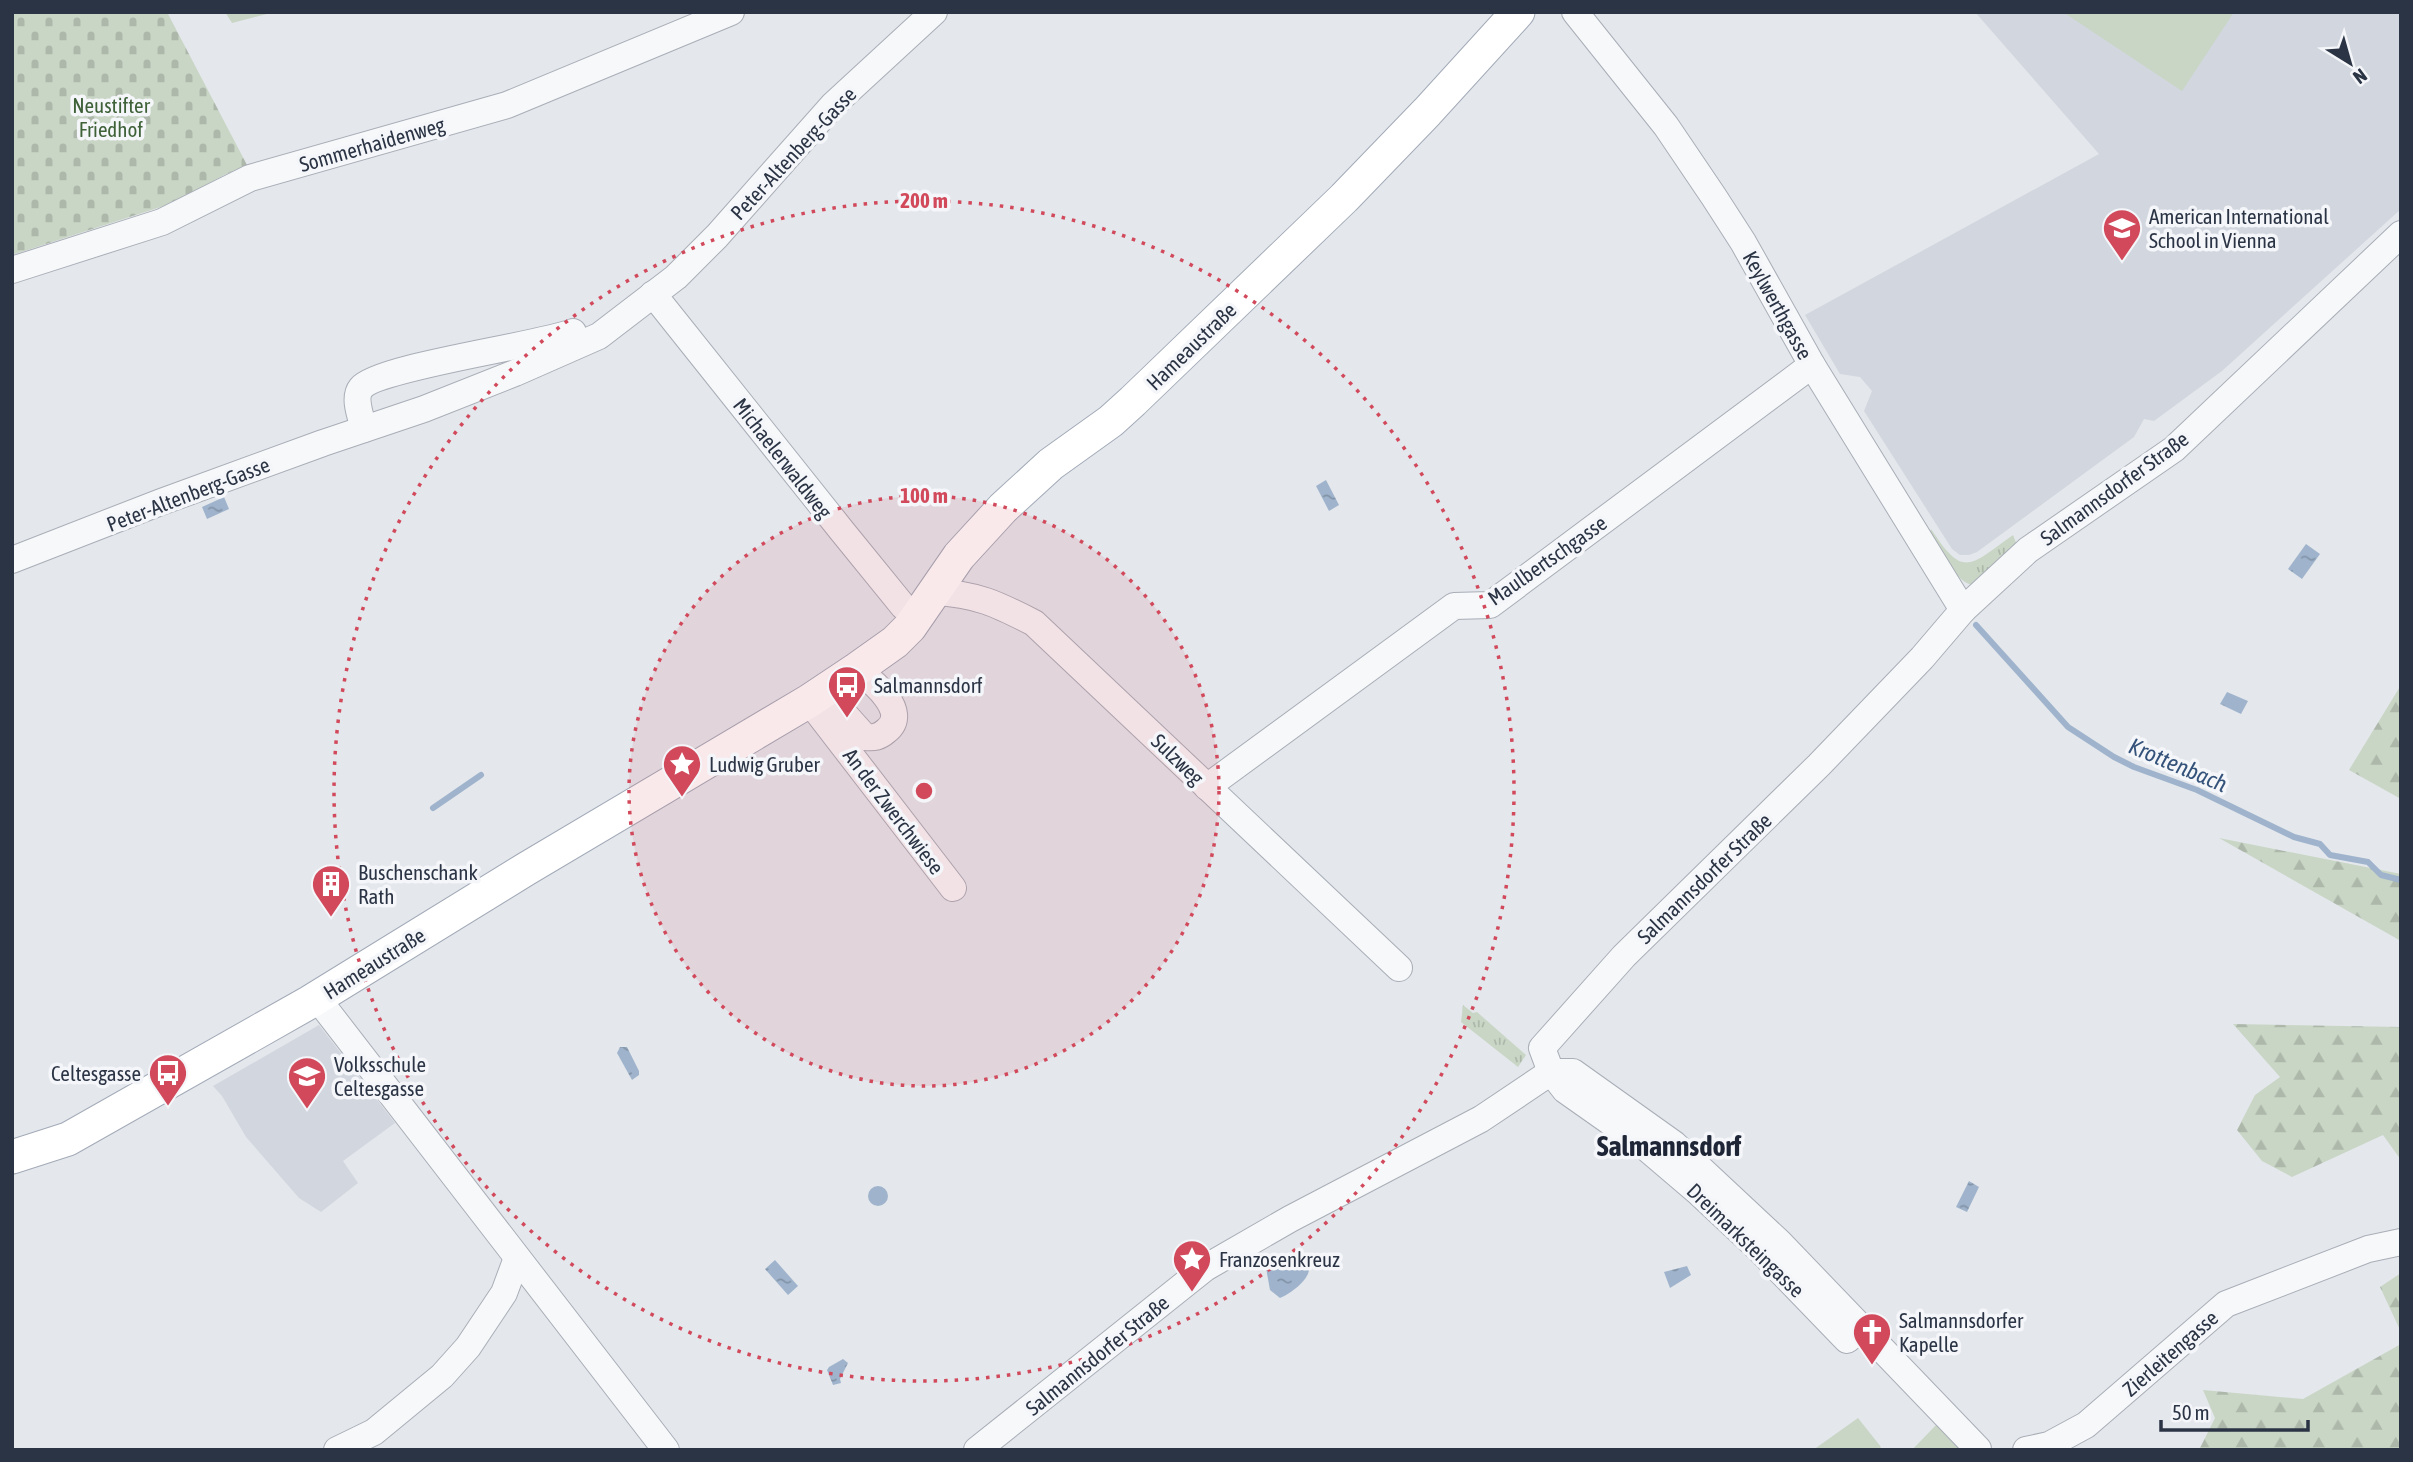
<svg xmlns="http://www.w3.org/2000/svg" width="2413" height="1462" font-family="'Asap Condensed',sans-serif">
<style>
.built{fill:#d2d6de}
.grass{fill:url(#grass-tufts)}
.forest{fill:url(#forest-firs)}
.cemetery{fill:url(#cemetery-stones)}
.garden{fill:#c9d6c5}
.water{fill:url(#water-ripples)}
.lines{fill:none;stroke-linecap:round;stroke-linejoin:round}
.stream{stroke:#9fb4cc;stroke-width:6}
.minor-casing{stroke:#a9aeb7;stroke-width:28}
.major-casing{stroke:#a3abb8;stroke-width:35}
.minor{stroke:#f7f8fa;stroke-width:26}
.major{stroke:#fff;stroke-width:33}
.ring{fill:none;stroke:#d1495b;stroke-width:3.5;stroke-dasharray:3.5 7}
.labels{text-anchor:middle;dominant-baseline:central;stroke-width:7;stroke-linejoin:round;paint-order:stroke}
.park-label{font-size:21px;fill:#3f6138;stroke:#f4f6f9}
.street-label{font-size:21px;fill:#2b3445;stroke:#f4f6f9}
.poi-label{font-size:21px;fill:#2b3445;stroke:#f4f6f9;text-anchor:start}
.water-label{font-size:23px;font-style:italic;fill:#34527a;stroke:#f4f6f9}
.district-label{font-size:28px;font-weight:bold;fill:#1d2536;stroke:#f4f6f9}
.centre{fill:#d1495b;stroke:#f4f6f9;stroke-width:3.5}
.ring-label{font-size:21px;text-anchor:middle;font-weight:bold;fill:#d1495b;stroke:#f4f6f9;stroke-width:7;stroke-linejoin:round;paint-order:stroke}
</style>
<defs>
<pattern id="grass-tufts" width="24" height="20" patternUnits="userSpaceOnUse" patternTransform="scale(1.75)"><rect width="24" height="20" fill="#c9d6c5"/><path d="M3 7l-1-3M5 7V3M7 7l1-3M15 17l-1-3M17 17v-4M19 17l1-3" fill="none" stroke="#adb8ab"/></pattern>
<pattern id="forest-firs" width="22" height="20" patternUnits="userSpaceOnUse" patternTransform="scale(1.75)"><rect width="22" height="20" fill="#c9d6c5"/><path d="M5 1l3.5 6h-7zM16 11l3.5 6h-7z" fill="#adb8ab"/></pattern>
<pattern id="cemetery-stones" width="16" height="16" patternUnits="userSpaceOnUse" patternTransform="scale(1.75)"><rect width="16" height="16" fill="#c9d6c5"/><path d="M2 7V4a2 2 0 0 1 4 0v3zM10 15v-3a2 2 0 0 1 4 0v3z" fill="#adb8ab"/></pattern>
<pattern id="water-ripples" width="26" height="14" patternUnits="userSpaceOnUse" patternTransform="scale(1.75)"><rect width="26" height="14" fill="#9fb4cc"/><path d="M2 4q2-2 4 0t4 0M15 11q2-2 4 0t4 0" fill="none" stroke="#8293a7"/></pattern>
</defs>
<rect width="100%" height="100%" fill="#e4e7ec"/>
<g class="built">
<path d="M 1975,12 L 2401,12 L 2401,209 L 2222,371 L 2154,421 L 2144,419 L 2134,437 L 1977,552 L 1969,555 L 1960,555 L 1952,549 L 1864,411 L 1872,391 L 1860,377 L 1840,374 L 1805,315 L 2099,154 Z"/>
<path d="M 319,1025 L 395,1123 L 343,1161 L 358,1183 L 321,1212 L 299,1198 L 246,1137 L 222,1096 L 213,1086 Z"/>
</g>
<g class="grass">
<path d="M 1931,529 C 1964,580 1970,565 2013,535 L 2019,550 L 1973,585 C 1955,583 1940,547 1930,532 Z"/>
<path d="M 1463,1005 L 1473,1013 L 1477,1012 L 1526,1055 L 1518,1067 L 1461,1022 Z"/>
</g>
<g class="forest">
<path d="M 225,12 L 275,12 L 232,23 Z"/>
<path d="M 2401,685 L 2401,799 L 2349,770 Z"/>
<path d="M 2219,838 L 2401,874 L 2401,941 Z"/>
<path d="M 2233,1024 L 2401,1027 L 2401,1160 L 2383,1135 L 2292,1177 L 2262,1161 L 2237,1130 L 2255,1095 L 2280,1077 Z"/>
<path d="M 2401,1273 L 2401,1332 L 2380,1287 Z"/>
<path d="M 2401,1344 L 2401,1450 L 2199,1450 L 2215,1418 L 2203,1390 L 2303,1399 Z"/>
</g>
<path class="cemetery" d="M 12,12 L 167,12 L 247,165 L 224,175 L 176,202 L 12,255 Z"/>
<g class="garden">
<path d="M 2063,12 L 2234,12 L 2182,91 Z"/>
<path d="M 1858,1418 L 1881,1447 L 1878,1450 L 1813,1450 Z"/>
<path d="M 1937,1424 L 1964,1450 L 1912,1450 Z"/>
</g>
<g class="water">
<path d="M 1326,480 L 1339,505 L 1329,511 L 1316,486 Z"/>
<path d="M 224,497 L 229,509 L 207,519 L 202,507 Z"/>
<path d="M 2306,544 L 2320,554 L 2302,579 L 2288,569 Z"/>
<path d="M 2227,692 L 2248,701 L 2241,714 L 2220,704 Z"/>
<path d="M 620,1047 L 627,1047 L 639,1071 L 639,1075 L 632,1080 L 617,1053 Z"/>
<path d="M 1969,1181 L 1979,1187 L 1967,1212 L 1956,1207 Z"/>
<circle cx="878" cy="1196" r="10"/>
<path d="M 1297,1255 C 1326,1267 1296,1291 1280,1298 L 1270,1290 L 1266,1268 L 1269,1264 Z"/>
<path d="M 775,1260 L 798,1286 L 788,1295 L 765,1269 Z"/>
<path d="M 1687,1266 L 1691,1275 L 1670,1288 L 1664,1272 Z"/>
<path d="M 843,1359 L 848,1363 L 840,1379 L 841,1383 L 833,1385 L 827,1370 L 829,1367 Z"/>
</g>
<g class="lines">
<g class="stream">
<path d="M 1976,625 L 2068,727 L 2114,757 L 2134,767 L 2197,790 L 2294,837 L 2320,844 L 2330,855 L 2368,862 L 2381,875 L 2401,880"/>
<path d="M 433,808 L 481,775"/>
</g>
<g class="minor-casing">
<g id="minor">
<path d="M 1575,12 L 1666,126 L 1714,197 L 1743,242 L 1812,365 L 1963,610"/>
<path d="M 12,270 L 162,222 L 250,178 L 507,105 L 731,12"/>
<path d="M 653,294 L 842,531 L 903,606 L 917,619"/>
<path d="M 364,429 C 361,417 353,398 361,388 C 378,367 536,346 573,332"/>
<path d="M 12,560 L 161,502 L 323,443 L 424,409 L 515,373 L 599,336 L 676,277 L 717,236 L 833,105 L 934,12"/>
<path d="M 934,592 C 977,594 997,604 1034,623 L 1399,968"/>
<path d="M 820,694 L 839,708 L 865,737 C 874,738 879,737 886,731 C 911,712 872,681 857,669"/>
<path d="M 809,701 L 953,888"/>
<path d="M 1207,787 L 1454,606 L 1490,605 L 1812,365"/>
<path d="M 317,998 L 666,1450"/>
<path d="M 1551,1072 L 1573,1072 L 1674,1144 L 1779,1242 L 1978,1449"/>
<path d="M 1863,1327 L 1847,1340 L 1759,1249 L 1697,1191 L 1643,1145 L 1565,1090 L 1551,1072 L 1542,1048 L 1624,956 L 1819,765 L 1922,658 L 1963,610 L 2028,550 L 2174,449 L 2401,234"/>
<path d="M 337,1450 L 374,1432 L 442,1376 L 468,1347 L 504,1293 L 517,1258"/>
<path d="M 977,1450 L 1205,1268 L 1290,1219 L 1481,1119 L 1551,1072"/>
<path d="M 2026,1450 L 2049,1445 L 2086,1425 L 2226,1304 L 2368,1249 L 2401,1242"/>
</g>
</g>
<g class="major-casing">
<path id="major" d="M 12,1157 L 68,1139 L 310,1002 L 526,869 L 809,701 L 857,669 L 895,642 L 910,627 L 959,556 L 1003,508 L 1051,464 L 1111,421 L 1133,401 L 1344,198 L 1427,112 L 1518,12"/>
</g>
<use href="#minor" class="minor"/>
<use href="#major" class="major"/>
</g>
<circle cx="924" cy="791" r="295" fill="#d1495b" fill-opacity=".12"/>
<g class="ring">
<circle cx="924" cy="791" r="295"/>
<circle cx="924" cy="791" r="590"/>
</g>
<defs>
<g id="school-pin" transform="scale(2.0125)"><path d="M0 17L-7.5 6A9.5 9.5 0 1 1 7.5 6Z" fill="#d1495b" stroke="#f4f6f9"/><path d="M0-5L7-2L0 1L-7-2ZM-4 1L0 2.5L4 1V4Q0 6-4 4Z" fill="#fff"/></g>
<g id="bus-pin" transform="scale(2.0125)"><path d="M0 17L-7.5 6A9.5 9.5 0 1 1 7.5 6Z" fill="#d1495b" stroke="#f4f6f9"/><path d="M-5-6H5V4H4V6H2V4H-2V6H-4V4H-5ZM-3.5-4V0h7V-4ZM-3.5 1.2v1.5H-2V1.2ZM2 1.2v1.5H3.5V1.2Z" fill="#fff"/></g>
<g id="sight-pin" transform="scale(2.0125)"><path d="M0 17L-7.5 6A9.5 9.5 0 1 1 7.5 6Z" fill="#d1495b" stroke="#f4f6f9"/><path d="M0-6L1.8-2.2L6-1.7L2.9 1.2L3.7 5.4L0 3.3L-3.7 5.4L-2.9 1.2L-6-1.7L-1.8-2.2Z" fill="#fff"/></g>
<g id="building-pin" transform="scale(2.0125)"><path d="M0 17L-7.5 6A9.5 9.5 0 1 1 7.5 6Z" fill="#d1495b" stroke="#f4f6f9"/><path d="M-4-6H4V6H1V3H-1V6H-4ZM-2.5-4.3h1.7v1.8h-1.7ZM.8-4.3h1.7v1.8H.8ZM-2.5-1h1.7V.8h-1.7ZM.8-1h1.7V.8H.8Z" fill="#fff"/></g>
<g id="church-pin" transform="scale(2.0125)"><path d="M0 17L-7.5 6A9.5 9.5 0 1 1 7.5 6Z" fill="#d1495b" stroke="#f4f6f9"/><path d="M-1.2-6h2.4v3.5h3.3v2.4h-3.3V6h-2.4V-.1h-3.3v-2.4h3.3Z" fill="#fff"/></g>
</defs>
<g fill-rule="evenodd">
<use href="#school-pin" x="2122" y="228"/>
<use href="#bus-pin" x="847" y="685"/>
<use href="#sight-pin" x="682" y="764"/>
<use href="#building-pin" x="331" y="884"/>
<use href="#bus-pin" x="168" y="1073"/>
<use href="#school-pin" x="307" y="1076"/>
<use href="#sight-pin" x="1192" y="1259"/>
<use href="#church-pin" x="1872" y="1332"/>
</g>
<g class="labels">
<g class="park-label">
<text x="111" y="105">Neustifter<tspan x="111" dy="24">Friedhof</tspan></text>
</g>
<g class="street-label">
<text transform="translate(372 144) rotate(-16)">Sommerhaidenweg</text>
<text transform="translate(793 153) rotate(-47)">Peter-Altenberg-Gasse</text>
<text transform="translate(1778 305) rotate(61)">Keylwerthgasse</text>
<text transform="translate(1191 346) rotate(-44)">Hameaustraße</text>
<text transform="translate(783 458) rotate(52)">Michaelerwaldweg</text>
<text transform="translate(2114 488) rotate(-36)">Salmannsdorfer Straße</text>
<text transform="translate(188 494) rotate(-21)">Peter-Altenberg-Gasse</text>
<text transform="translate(1547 560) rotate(-35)">Maulbertschgasse</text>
<text transform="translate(1178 759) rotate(44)">Sulzweg</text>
<text transform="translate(894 811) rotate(53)">An der Zwerchwiese</text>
<text transform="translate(1704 878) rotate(-44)">Salmannsdorfer Straße</text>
<text transform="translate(374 963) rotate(-32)">Hameaustraße</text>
<text transform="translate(1746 1240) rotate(44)">Dreimarksteingasse</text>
<text transform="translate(2170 1353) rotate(-41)">Zierleitengasse</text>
<text transform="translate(1097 1355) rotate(-39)">Salmannsdorfer Straße</text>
</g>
<g class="poi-label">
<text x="2149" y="216">American International<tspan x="2149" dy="24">School in Vienna</tspan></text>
<text x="874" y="685">Salmannsdorf</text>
<text x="709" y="764">Ludwig Gruber</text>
<text x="358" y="872">Buschenschank<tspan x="358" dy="24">Rath</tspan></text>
<text x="334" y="1064">Volksschule<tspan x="334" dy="24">Celtesgasse</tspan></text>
<text x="141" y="1073" text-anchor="end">Celtesgasse</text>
<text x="1219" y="1259">Franzosenkreuz</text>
<text x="1899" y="1320">Salmannsdorfer<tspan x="1899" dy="24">Kapelle</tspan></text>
</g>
<g class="water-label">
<text transform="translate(2178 765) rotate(23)">Krottenbach</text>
</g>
<g class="district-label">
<text x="1669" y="1146">Salmannsdorf</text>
</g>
</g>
<circle cx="924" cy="791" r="10" class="centre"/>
<g class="ring-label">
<text x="924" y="208">200 m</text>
<text x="924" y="503">100 m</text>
</g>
<rect width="2413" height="1462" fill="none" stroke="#2b3445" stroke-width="28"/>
<g transform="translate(2350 63) rotate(143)" stroke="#f4f6f9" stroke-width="5" paint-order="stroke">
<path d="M0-5L12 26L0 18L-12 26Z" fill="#2b3445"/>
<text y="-10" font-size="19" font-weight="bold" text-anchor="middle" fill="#2b3445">N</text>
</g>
<path d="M2161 1420v10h147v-10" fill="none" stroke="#2b3445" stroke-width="3.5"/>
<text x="2172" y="1420" font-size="21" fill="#2b3445" stroke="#f4f6f9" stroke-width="5" paint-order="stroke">50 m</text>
</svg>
